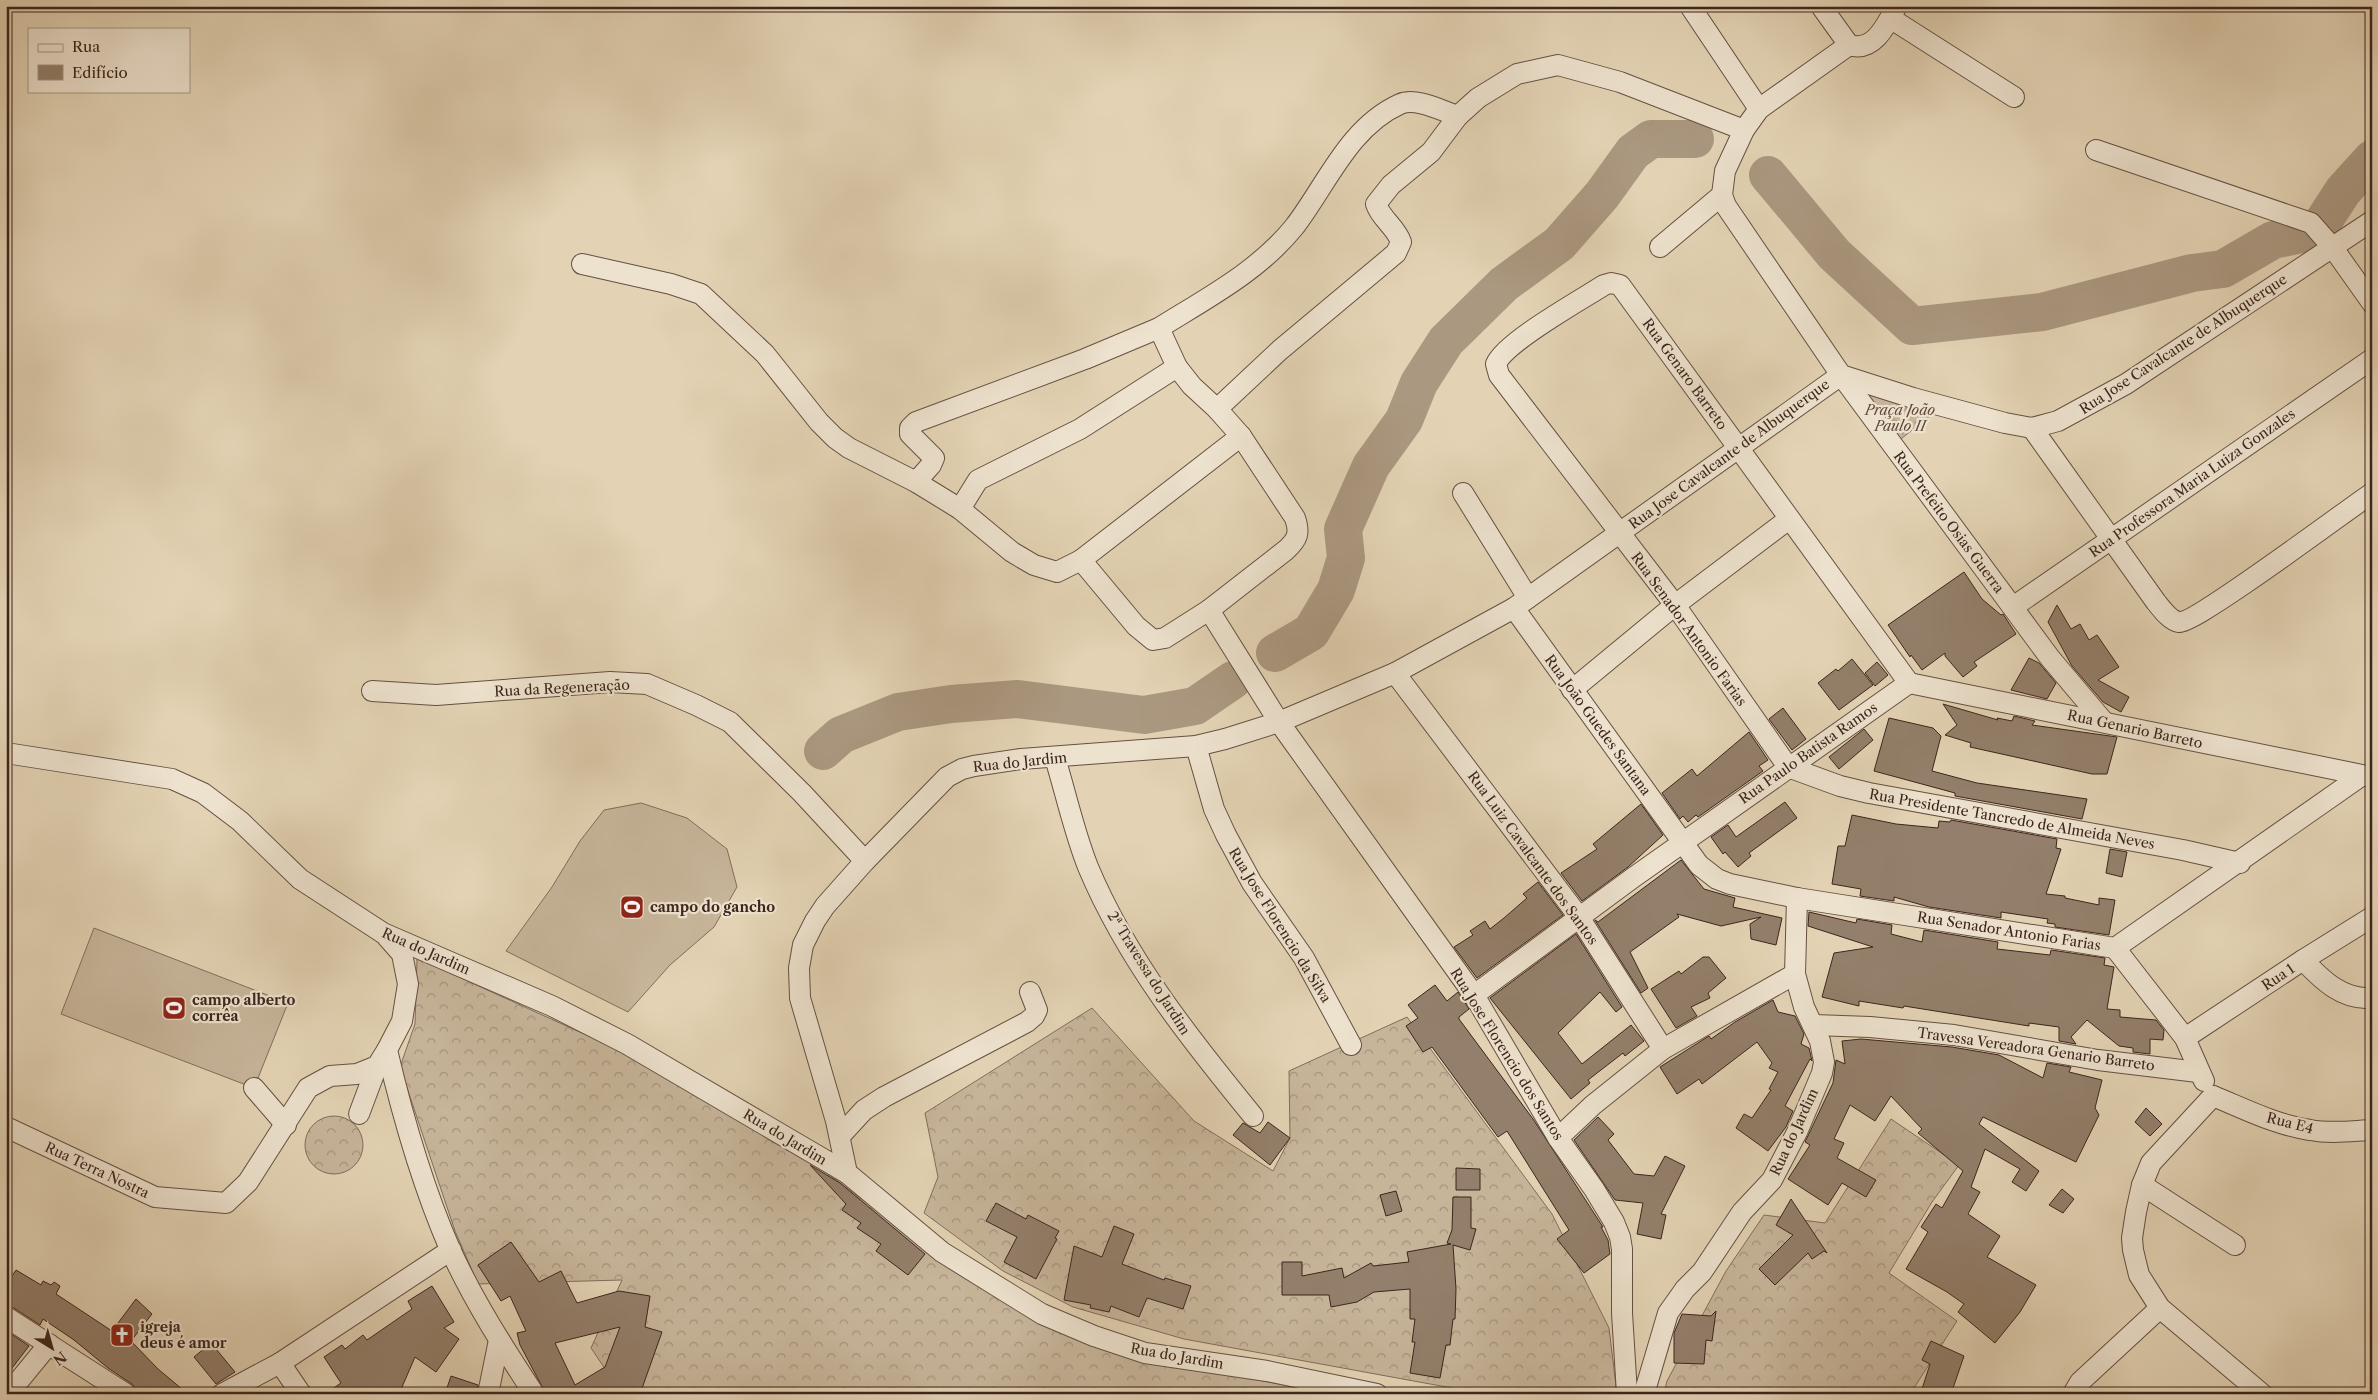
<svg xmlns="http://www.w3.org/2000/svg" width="2378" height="1400" font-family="'Libre Caslon Text',serif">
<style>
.grass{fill:#c7b59a;stroke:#826d5b}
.forest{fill:url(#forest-crowns);stroke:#826d5b}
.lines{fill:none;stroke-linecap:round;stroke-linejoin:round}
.river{stroke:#ab9880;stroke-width:38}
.building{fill:#937f6b;stroke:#3d251c;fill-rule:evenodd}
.minor-casing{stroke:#665042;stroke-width:22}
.minor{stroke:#ede2ce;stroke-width:20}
.labels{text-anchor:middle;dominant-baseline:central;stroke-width:4.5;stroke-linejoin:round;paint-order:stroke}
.street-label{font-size:14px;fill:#3d251c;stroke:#ede2ce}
.park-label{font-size:14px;font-style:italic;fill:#60493c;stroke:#ede2ce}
.poi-label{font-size:14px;font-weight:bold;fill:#3d251c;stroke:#ede2ce;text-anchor:start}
</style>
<defs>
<pattern id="forest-crowns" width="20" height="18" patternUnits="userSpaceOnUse" patternTransform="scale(1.25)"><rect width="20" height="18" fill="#c7b59a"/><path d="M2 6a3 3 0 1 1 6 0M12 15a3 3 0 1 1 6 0" fill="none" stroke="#a3937d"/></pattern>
</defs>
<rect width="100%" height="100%" fill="#e3d3b4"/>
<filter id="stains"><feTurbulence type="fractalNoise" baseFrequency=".004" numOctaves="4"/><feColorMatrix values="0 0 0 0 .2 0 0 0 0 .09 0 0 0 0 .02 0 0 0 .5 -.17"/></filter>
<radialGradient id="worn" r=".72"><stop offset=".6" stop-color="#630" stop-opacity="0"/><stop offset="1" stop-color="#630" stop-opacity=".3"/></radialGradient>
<g class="grass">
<path d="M 641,803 L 687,818 L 727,849 L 737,887 L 714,927 L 670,965 L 628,1012 L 506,951 L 552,887 L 580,841 L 604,810 Z"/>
<path d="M 94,928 L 288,1003 L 254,1088 L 61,1014 Z"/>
</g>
<g class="forest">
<path d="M 1859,389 L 1935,412 L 1897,442 Z"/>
<path d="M 417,958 L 617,1049 L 811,1161 L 940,1258 L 1141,1358 L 1332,1394 L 622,1394 L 591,1348 L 622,1280 L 478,1284 L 455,1231 L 400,1067 L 415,1024 Z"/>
<path d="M 1092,1008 L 1194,1121 L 1273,1171 L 1290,1138 L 1289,1071 L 1407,1017 L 1552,1214 L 1609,1328 L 1617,1394 L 1462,1394 L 1452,1388 L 1184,1339 L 1073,1307 L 1003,1271 L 924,1213 L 938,1177 L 925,1113 Z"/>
<circle cx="334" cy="1145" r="29"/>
<path d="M 1891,1119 L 1959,1165 L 1932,1202 L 1889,1273 L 1957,1321 L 1910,1394 L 1664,1394 L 1667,1381 L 1726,1271 L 1764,1215 L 1825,1223 Z"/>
</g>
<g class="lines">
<g class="river">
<path d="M 1768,175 L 1834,254 L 1912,326 L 2042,312 L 2192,273 L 2223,269 L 2273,240 L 2312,232"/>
<path d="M 2321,225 L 2343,191 L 2372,159"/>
<path d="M 1275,653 L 1311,632 L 1336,590 L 1346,558 L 1343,529 L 1371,466 L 1404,420 L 1419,383 L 1446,341 L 1504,284 L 1559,244 L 1602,195 L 1633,152 L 1651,139 L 1695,139"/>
<path d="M 823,751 L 841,735 L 898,712 L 951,704 L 1018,699 L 1144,715 L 1195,706 L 1233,680"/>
</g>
</g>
<g class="building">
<path d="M 1964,572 L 1982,599 L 2001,615 L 2003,614 L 2016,634 L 1974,662 L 1977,666 L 1963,677 L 1945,656 L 1945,653 L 1922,670 L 1911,655 L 1910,657 L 1888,625 Z"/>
<path d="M 2057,605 L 2071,629 L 2080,624 L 2089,640 L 2097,635 L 2119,667 L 2098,680 L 2129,697 L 2121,712 L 2103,702 L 2072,666 L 2048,622 Z"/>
<path d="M 2029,658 L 2039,663 L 2056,683 L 2047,699 L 2011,690 Z"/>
<path d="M 1852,659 L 1873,685 L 1839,710 L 1818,683 L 1836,669 L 1838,671 Z"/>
<path d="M 1877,662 L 1888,675 L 1875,686 L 1865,673 Z"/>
<path d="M 1943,704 L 1998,720 L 1997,718 L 2012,721 L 2014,716 L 2035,721 L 2032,725 L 2117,737 L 2107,774 L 2092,774 L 1970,747 L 1971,743 L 1945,735 L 1957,725 Z"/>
<path d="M 1783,708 L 1806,739 L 1792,750 L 1769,719 Z"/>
<path d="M 1889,718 L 1933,728 L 1941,736 L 1932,771 L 1977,783 L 2087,799 L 2082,819 L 1955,796 L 1955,793 L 1874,771 Z"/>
<path d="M 1864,729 L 1873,740 L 1839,769 L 1829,757 Z"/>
<path d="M 1749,732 L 1768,760 L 1759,766 L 1763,771 L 1698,817 L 1696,815 L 1688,822 L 1683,816 L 1680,819 L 1662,793 L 1692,769 L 1697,776 Z"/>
<path d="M 1785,802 L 1797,818 L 1749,853 L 1751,856 L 1738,867 L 1725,852 L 1723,854 L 1711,837 L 1728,825 L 1736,837 Z"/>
<path d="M 1641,804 L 1663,835 L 1628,867 L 1582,901 L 1561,873 L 1597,849 L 1593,844 Z"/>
<path d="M 1852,815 L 1896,824 L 1938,828 L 1939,821 L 1950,822 L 1951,820 L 2057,839 L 2056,848 L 2061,849 L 2046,894 L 2065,896 L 2065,898 L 2099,905 L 2099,898 L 2115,900 L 2109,935 L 2055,927 L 2055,924 L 2047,923 L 2048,919 L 2001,912 L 2001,918 L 1929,907 L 1894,897 L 1894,901 L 1860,896 L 1861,889 L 1832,884 L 1838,846 L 1845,846 Z"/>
<path d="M 2110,849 L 2127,852 L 2122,877 L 2106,873 Z"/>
<path d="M 1681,860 L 1704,889 L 1735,898 L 1733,907 L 1782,918 L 1776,945 L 1751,939 L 1750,924 L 1761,917 L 1721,926 L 1677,914 L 1679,917 L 1630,952 L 1648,988 L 1641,993 L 1595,920 L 1598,922 Z"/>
<path d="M 1538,882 L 1563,915 L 1477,978 L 1454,947 L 1473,935 L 1470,931 L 1485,921 L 1490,929 L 1504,918 L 1527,898 L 1523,894 Z"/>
<path d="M 1809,912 L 1856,923 L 1857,919 L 1892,925 L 1891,934 L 1922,942 L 1924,930 L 1998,942 L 1997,949 L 2050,955 L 2051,950 L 2105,958 L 2104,965 L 2114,967 L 2107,1009 L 2120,1010 L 2120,1017 L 2156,1020 L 2164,1030 L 2163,1040 L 2150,1039 L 2150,1054 L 2133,1052 L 2133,1048 L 2119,1046 L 2087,1020 L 2071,1037 L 2076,1044 L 2059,1041 L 2059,1027 L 2029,1023 L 2029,1026 L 1904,1006 L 1903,1008 L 1859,1001 L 1859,1006 L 1822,997 L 1834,953 L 1873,947 L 1808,926 Z"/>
<path d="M 1576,934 L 1622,1007 L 1616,1012 L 1600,992 L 1558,1033 L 1582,1064 L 1631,1025 L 1644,1041 L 1625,1056 L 1623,1053 L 1588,1080 L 1590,1083 L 1571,1099 L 1490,998 Z"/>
<path d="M 1703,957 L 1709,957 L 1726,978 L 1708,993 L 1710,998 L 1691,1007 L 1697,1016 L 1676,1028 L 1651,989 L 1679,971 L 1681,974 Z"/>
<path d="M 1435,985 L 1447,1001 L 1458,992 L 1464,1001 L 1469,1009 L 1459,1017 L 1459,1019 L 1533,1119 L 1603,1227 L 1601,1227 L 1608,1240 L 1610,1254 L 1584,1273 L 1557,1239 L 1569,1230 L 1507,1131 L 1498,1137 L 1432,1047 L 1423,1052 L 1406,1026 L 1418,1018 L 1408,1005 Z"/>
<path d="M 1773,1000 L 1778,1012 L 1795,1016 L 1804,1034 L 1801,1044 L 1809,1048 L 1812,1061 L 1810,1059 L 1785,1106 L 1793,1111 L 1786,1127 L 1768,1151 L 1736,1128 L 1744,1114 L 1752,1118 L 1771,1090 L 1769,1089 L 1778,1072 L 1769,1068 L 1772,1063 L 1757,1042 L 1702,1084 L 1699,1079 L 1677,1094 L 1660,1067 L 1709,1036 L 1711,1039 L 1735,1022 Z"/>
<path d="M 1861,1039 L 1952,1047 L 1999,1055 L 2043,1078 L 2047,1063 L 2071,1067 L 2069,1072 L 2102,1080 L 2095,1108 L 2099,1115 L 2076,1162 L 1983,1117 L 1979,1124 L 2039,1171 L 2026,1191 L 2012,1182 L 2020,1169 L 1985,1149 L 1971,1187 L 1980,1192 L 1968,1214 L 2000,1236 L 1987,1257 L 2036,1285 L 2020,1312 L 1995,1343 L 1958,1312 L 1964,1304 L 1947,1292 L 1906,1269 L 1928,1232 L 1921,1227 L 1936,1204 L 1942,1208 L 1963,1171 L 1918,1133 L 1922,1129 L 1891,1096 L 1875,1121 L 1850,1105 L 1834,1139 L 1844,1143 L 1837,1158 L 1876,1180 L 1866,1197 L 1842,1183 L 1828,1205 L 1788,1179 L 1810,1145 L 1805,1142 L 1833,1083 L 1836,1060 L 1845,1064 L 1842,1041 Z"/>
<path d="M 2146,1108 L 2162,1124 L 2150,1136 L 2135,1122 Z"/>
<path d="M 1598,1117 L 1614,1134 L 1608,1140 L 1634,1174 L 1654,1176 L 1665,1156 L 1685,1166 L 1661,1214 L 1666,1215 L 1661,1239 L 1637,1234 L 1643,1203 L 1615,1200 L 1574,1140 Z"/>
<path d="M 1268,1122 L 1290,1138 L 1270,1165 L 1233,1135 L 1243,1123 L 1260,1133 Z"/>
<path d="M 810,1165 L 840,1183 L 925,1254 L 908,1275 L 876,1251 L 881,1244 L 857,1228 L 861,1223 L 842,1210 L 846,1204 Z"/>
<path d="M 1456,1168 L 1480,1169 L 1480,1190 L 1456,1190 Z"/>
<path d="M 2062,1189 L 2074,1199 L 2063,1213 L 2049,1205 Z"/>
<path d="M 1396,1191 L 1402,1211 L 1386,1216 L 1380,1195 Z"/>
<path d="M 1453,1197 L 1471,1197 L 1471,1228 L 1476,1229 L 1470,1250 L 1453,1245 L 1456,1289 L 1455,1319 L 1453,1319 L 1450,1345 L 1446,1345 L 1440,1378 L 1410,1373 L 1415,1342 L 1412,1342 L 1415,1319 L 1410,1319 L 1410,1289 L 1374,1292 L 1357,1302 L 1331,1307 L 1329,1295 L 1282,1295 L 1282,1262 L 1302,1262 L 1302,1276 L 1342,1268 L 1344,1278 L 1371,1263 L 1373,1266 L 1409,1262 L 1407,1252 L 1451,1244 L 1447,1243 L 1452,1230 Z"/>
<path d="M 1791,1199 L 1827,1253 L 1824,1251 L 1812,1259 L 1808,1253 L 1775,1285 L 1759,1269 L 1793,1235 L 1776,1225 Z"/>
<path d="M 996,1203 L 1026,1219 L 1028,1215 L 1059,1231 L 1055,1238 L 1057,1239 L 1036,1279 L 1004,1262 L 1017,1237 L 986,1221 Z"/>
<path d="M 1114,1226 L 1134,1234 L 1122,1264 L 1164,1280 L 1165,1278 L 1191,1286 L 1183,1309 L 1147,1298 L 1139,1317 L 1111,1306 L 1109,1312 L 1090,1308 L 1091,1305 L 1064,1300 L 1074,1246 L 1102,1257 Z"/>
<path d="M 511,1242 L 539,1282 L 561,1271 L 577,1303 L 619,1291 L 650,1296 L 645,1327 L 662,1332 L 640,1394 L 546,1394 L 520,1345 L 517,1333 L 526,1331 L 510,1296 L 501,1301 L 478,1265 ZM 620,1327 L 605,1367 L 575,1385 L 555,1343 Z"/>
<path d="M 16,1270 L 41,1285 L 43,1281 L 51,1285 L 54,1282 L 60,1286 L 56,1294 L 112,1331 L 136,1299 L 152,1314 L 131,1341 L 158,1369 L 188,1394 L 138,1394 L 132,1384 L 108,1368 L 74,1340 L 43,1319 L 40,1325 L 6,1303 L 6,1285 Z"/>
<path d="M 432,1286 L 454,1322 L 444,1328 L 459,1339 L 436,1372 L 415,1357 L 399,1394 L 325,1394 L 341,1383 L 324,1357 L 342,1345 L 345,1349 L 363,1335 L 367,1340 L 412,1309 L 408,1301 Z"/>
<path d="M 1716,1311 L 1712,1341 L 1706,1340 L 1704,1364 L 1674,1363 L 1674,1333 L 1682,1314 L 1711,1316 Z"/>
<path d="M 11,1334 L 29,1346 L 6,1376 L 6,1340 Z"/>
<path d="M 1931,1341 L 1964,1356 L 1951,1394 L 1938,1394 L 1922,1389 L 1930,1364 L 1922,1360 Z"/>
<path d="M 211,1343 L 235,1372 L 216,1384 L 194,1357 Z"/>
<path d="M 451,1376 L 478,1385 L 476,1394 L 445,1394 Z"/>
</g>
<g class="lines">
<g class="minor-casing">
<g id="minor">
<path d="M 1690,6 L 1759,109"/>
<path d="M 1821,6 L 1849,45"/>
<path d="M 1890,18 L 2014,97"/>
<path d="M 1849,45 L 1759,109 L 1744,130 L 1725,171 L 1722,195 L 1726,206 L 1841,375 L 2050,658 L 2104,722"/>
<path d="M 1849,45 C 1873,53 1886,26 1896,7"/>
<path d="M 2096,150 L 2311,223 L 2333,248 L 2372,303"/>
<path d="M 1660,247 L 1722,195"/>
<path d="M 582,264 L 671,284 L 701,294 L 765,354 L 819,422 L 835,438 L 849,448 L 916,482 L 960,509 L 1012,552 L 1034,565 L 1057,572 L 1081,560 L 1136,626 L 1153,640 L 1165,638 L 1209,610"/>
<path d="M 1159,328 C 1207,298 1259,271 1295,226 C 1327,184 1349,127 1400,104 C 1416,97 1442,111 1458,116"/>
<path d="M 1217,409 L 1280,350 L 1396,253 L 1401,242 C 1396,227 1381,219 1376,204 L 1391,185 L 1431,152 L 1458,116 L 1478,98 L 1517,74 L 1558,65 L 1620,82 L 1744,130"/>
<path d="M 2032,428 L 2156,602 C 2161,608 2170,621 2179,622 C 2196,623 2347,510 2372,493"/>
<path d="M 916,482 L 931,465 L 934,458 L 910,434 L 910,428 L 916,422 L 1085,359 L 1159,328 L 1177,367 L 1192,386 L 1217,409 L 1241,436 L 1295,518 C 1300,533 1298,539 1286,550 L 1209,610 L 1279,722 L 1474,995 L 1558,1138 L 1594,1189 L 1614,1222 L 1620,1237 L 1622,1249 L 1622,1313 L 1627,1394"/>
<path d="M 1463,493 L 1528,598"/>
<path d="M 960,509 L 978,480 L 1080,429 L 1177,367"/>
<path d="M 1081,560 L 1241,436"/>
<path d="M 2013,607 L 2372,359"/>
<path d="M 1514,608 L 1699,865 L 1717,879 L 1730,884 L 1797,898 L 2115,948 L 2361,776"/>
<path d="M 1395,673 L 1579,917 L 1663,1049"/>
<path d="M 1909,683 L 1620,285 L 1611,283 L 1604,285 C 1581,300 1505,342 1496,364 L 1499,375 L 1675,605 L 1788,767 L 1840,786 L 1869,793 L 2183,850 L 2240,863"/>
<path d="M 1909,683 L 2367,776"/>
<path d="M 1572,690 L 1675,605 L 1789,519"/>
<path d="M 372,691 L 436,695 L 610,682 L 647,684 L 696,705 L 730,722 L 802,793 L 865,861"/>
<path d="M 1196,746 L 1214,809 L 1226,835 L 1252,883 L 1304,958 L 1351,1045"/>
<path d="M 6,753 L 172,779 L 203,793 L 240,821 L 300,879 L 383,933 L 552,1006 L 627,1044 L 847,1173 L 942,1252 L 1042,1314 L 1094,1336 L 1145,1353 L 1267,1371 L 1377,1394"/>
<path d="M 1055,758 C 1066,794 1074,832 1088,867 C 1127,960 1190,1039 1253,1116"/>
<path d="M 387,937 L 402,954 L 408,984 L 402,1021 L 387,1050 C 403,1118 422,1185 450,1249 C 473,1300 504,1348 534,1394"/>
<path d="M 2115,948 L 2185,1038 L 2204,1081"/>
<path d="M 2303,960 C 2322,980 2342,1000 2372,998"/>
<path d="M 1474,995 L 1634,877 L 1909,683"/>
<path d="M 1814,1025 L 1870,1027 L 1954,1035 L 2098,1060 L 2198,1072"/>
<path d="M 2185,1038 L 2303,960 L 2372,917"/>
<path d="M 254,1088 L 286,1125"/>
<path d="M 2213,1096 L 2151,1163 L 2142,1185 L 2136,1212 L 2132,1238 L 2133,1250 L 2139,1275 L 2160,1308 L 2262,1394"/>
<path d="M 2213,1096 C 2245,1109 2276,1125 2310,1130 C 2331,1134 2351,1131 2372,1130"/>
<path d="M 359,1114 L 377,1066"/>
<path d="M 6,1127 L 155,1197 L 226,1203 L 248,1182 L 308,1088 L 330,1076 L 357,1074 L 377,1066 L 387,1050"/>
<path d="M 840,1136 L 864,1110 L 884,1097 L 1027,1022 L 1034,1016 L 1037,1010 L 1030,992"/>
<path d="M 1558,1138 L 1593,1105 L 1663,1049 L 1795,974"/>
<path d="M 847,1173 L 836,1121 L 800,998 L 799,968 L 803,945 L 815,921 L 825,906 L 865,861 L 947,777 L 962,769 L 974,766 L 1021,759 L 1196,746 L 1225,739 L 1279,722 L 1395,673 L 1514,608 L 1841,375 L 1913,398 L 2005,423 L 2032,428 L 2058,421 L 2126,384 L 2372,221"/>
<path d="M 2142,1185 L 2235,1245"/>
<path d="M 6,1317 L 126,1394"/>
<path d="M 280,1363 L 301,1394"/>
<path d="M 8,1394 L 49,1344"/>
<path d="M 222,1394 L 280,1363 L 451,1250"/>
<path d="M 488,1394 L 499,1340"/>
<path d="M 1644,1394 L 1668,1313 L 1685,1289 L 1702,1272 L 1742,1212 L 1772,1180 L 1797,1132 L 1822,1073 L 1824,1062 L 1820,1041 L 1804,1007 L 1795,974 L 1797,898"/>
<path d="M 2073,1394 L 2080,1382 L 2160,1308"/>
</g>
</g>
<use href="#minor" class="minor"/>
</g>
<defs>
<g id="stadium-square" transform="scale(1.25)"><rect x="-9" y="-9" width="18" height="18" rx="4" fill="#8f2418" stroke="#ede2ce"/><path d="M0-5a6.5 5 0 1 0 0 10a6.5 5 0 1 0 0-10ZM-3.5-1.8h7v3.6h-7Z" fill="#fff"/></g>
<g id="church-square" transform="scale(1.25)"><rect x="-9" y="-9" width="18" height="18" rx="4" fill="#8f2418" stroke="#ede2ce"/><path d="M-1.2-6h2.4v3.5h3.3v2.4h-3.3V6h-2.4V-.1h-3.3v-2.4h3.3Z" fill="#fff"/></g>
</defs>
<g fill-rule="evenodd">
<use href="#stadium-square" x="632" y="907"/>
<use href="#stadium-square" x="174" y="1008"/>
<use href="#church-square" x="122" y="1335"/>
</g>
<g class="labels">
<g class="street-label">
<text transform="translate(2183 344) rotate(-33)">Rua Jose Cavalcante de Albuquerque</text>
<text transform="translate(1685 374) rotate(54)">Rua Genaro Barreto</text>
<text transform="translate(1729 454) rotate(-36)">Rua Jose Cavalcante de Albuquerque</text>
<text transform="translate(2192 483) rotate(-35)">Rua Professora Maria Luiza Gonzales</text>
<text transform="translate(1949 522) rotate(53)">Rua Prefeito Osias Guerra</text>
<text transform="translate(1689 629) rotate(54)">Rua Senador Antonio Farias</text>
<text transform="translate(562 688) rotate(-3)">Rua da Regeneração</text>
<text transform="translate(1598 725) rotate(54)">Rua João Guedes Santana</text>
<text transform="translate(2135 729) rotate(12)">Rua Genario Barreto</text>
<text transform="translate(1808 753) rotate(-35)">Rua Paulo Batista Ramos</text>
<text transform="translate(1020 762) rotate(-6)">Rua do Jardim</text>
<text transform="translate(2012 819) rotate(10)">Rua Presidente Tancredo de Almeida Neves</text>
<text transform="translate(1533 858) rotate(54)">Rua Luiz Cavalcante dos Santos</text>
<text transform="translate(1280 925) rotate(58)">Rua Jose Florencio da Silva</text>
<text transform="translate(2009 931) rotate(9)">Rua Senador Antonio Farias</text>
<text transform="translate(426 951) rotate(24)">Rua do Jardim</text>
<text transform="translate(1149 973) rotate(58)">2ª Travessa do Jardim</text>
<text transform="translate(2278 977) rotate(-34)">Rua 1</text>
<text transform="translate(2036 1049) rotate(8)">Travessa Vereadora Genario Barreto</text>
<text transform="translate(1507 1054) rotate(58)">Rua Jose Florencio dos Santos</text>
<text transform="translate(2290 1123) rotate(14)">Rua E4</text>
<text transform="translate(1794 1132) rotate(-65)">Rua do Jardim</text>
<text transform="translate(785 1137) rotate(31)">Rua do Jardim</text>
<text transform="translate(97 1170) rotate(25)">Rua Terra Nostra</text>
<text transform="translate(1177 1356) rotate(10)">Rua do Jardim</text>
</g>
<g class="park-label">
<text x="1900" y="410">Praça João<tspan x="1900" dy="16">Paulo II</tspan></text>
</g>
<g class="poi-label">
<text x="650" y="907">campo do gancho</text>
<text x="192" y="1000">campo alberto<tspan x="192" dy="16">corrêa</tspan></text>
<text x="140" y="1327">igreja<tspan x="140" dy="16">deus é amor</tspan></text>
</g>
</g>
<rect width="2378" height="1400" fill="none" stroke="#e3d3b4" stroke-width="25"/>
<rect x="8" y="8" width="2363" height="1385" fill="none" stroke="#3d251c" stroke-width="2.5"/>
<rect x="12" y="12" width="2353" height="1375" fill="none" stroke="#3d251c"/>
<rect x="28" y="28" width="162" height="65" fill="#ede2ce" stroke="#a79687"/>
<rect x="38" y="44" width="25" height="8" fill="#ede2ce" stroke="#a79687"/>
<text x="72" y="52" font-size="15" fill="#3d251c">Rua</text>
<rect x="38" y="65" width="25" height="15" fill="#937f6b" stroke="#a79687"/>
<text x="72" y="78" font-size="15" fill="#3d251c">Edifício</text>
<g transform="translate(52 1348) rotate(143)" stroke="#ede2ce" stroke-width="4" paint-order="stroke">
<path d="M0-4L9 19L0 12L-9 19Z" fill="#3d251c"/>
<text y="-8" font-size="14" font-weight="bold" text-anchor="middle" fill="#3d251c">N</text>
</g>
<rect width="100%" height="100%" filter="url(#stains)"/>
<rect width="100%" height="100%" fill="url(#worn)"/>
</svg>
